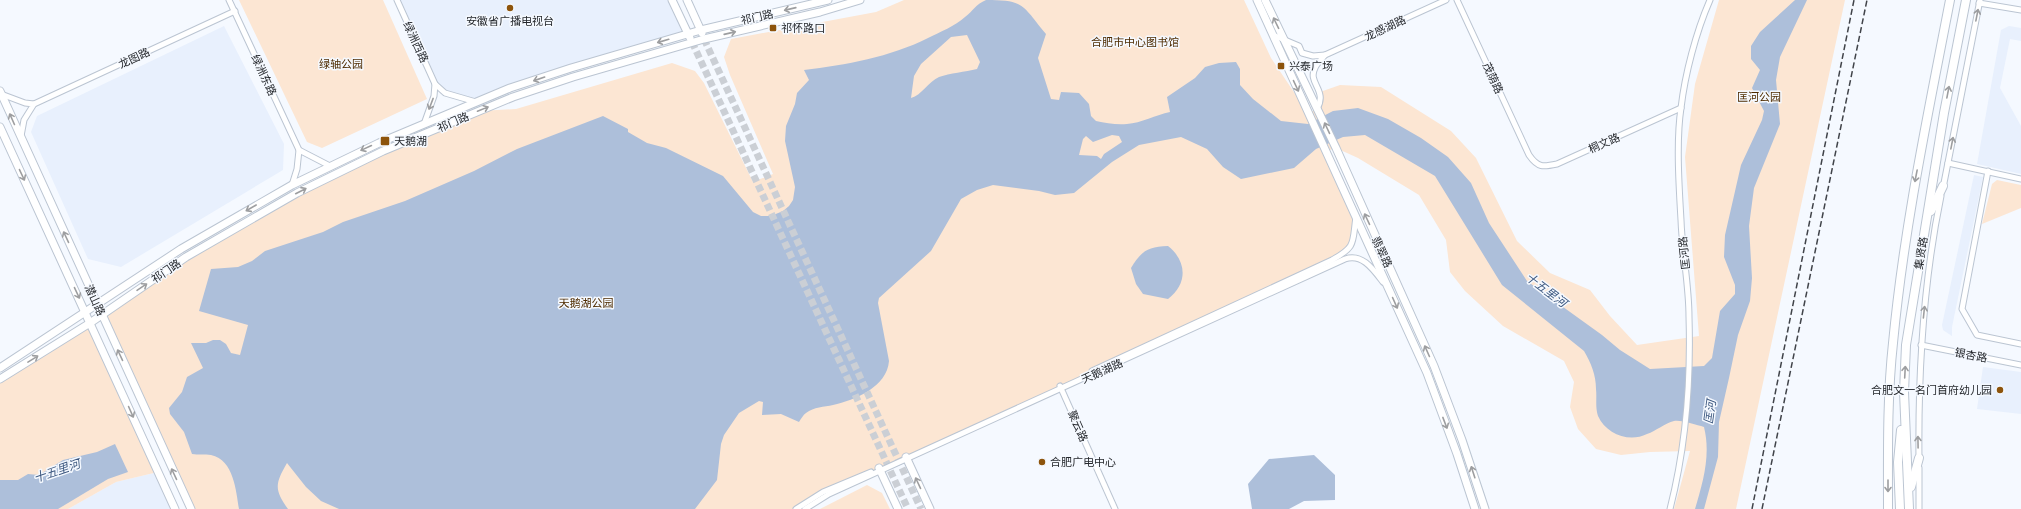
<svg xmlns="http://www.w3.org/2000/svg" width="2021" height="509" font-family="'Archivo Narrow','Noto Sans SC',sans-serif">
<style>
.built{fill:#e8f0fd}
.green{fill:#fce6d3}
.water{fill:#adbfda;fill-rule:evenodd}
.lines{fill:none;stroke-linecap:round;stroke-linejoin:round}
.major-tunnel{stroke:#cbcfd5;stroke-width:7;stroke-dasharray:7 3.5;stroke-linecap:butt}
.minor-casing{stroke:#bbc5d2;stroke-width:7}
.major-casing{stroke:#bbc5d2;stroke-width:9}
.highway-casing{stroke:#bbc5d2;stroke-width:10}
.minor{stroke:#fff;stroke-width:5}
.major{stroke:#fff;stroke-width:7}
.highway{stroke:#fff;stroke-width:8}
.rail{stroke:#404349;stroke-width:1.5;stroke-dasharray:6 3;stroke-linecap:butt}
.oneway{stroke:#9d9ea0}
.poi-dot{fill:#8d540c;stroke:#f5f9ff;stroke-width:1.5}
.labels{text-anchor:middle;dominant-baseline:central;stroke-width:3;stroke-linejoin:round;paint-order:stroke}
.street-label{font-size:11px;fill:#25282d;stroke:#f5f9ff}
.poi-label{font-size:11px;fill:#25282d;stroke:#f5f9ff;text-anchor:start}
.park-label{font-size:11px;fill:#4e2b00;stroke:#f5f9ff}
.water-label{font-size:12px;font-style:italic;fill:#3c577f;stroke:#f5f9ff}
</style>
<rect width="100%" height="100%" fill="#f5f9ff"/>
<g class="built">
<path d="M 397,0 L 672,0 L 688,34 L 476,102 L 453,96 L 435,84 Z"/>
<path d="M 224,26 L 284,144 L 283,170 L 121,267 L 88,259 L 31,132 L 37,116 Z"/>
<path d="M 2009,26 L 2021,28 L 2021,41 L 2010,39 L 2000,88 L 2021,126 L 2021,174 L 1977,164 L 2001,30 Z"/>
<path d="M 1974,175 L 1983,177 L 1952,327 L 1952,336 L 1943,330 L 1942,325 Z"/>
<path d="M 1983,367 L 2021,372 L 2021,414 L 1977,409 Z"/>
<path d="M 158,472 L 175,509 L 68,509 L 116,482 Z"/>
</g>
<g class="green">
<path d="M 239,0 L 383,0 L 427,99 L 322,148 L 307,142 Z"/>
<path d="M 904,0 L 1244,0 L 1271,58 L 1308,113 L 1317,109 L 1320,92 L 1340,85 L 1381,87 L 1451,131 L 1476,158 L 1517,241 L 1550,273 L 1590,290 L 1610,316 L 1637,345 L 1699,336 L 1685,157 L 1695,84 L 1719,0 L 1845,0 L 1736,509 L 1674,509 L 1690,451 L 1650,452 L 1621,455 L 1596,449 L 1578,429 L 1570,407 L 1574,382 L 1564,361 L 1503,326 L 1465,291 L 1450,272 L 1446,240 L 1419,195 L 1358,158 L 1336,148 L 1326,151 L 1356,217 L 1352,245 L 1332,260 L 922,450 L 823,492 L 796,509 L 191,509 L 102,315 L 186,257 L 303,189 L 480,111 L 516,109 L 672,63 L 695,71 L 704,83 L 753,182 L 773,174 L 730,75 L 724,57 L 731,39 L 876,12 Z"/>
<path d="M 1997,180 L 2021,185 L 2021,208 L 1982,224 L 1992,184 Z"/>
<path d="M 90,323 L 158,472 L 116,482 L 68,509 L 0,509 L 0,379 Z"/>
<path d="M 867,485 L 882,493 L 890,509 L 820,509 Z"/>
</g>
<g class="water">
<path d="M 986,0 C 1025,0 1022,5 1046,34 L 1038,58 L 1051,99 L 1059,100 L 1061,92 L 1079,93 L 1089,104 L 1091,116 L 1096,121 C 1106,123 1116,125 1127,124 C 1141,123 1156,115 1170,112 L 1167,97 L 1195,78 L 1205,67 L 1219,63 L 1236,62 L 1240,69 L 1240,85 L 1253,99 L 1281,121 L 1308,124 L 1333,111 L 1358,108 L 1388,119 L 1421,138 L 1448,157 L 1471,183 L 1489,223 L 1527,281 L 1602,335 L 1620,350 L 1650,369 L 1704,366 L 1712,358 L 1720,311 L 1735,294 L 1735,285 L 1724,257 L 1725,235 L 1741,165 L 1762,120 L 1764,111 L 1752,88 L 1760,70 L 1751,59 L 1751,46 L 1760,32 L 1795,0 L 1807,0 L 1780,57 L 1776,80 L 1780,124 L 1754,188 L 1749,226 L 1752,278 L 1750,301 L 1738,335 L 1729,378 L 1719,422 L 1718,457 L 1704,509 L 1695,509 C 1703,482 1711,455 1704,427 C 1696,425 1683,420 1674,421 C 1665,423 1656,431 1647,434 C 1629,443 1606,434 1598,416 C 1595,407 1597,398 1596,389 C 1596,375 1591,363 1584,351 L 1502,285 L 1435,176 L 1365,135 L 1343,137 L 1316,149 L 1294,168 L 1241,179 L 1223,167 L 1207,149 L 1181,137 L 1139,145 L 1112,162 L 1074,193 L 1055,195 L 1039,191 L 993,185 L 977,190 L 961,199 L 931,251 L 879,298 L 878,303 L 889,361 C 887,387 855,400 833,405 C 824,407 814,407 806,413 C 803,415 801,419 799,422 L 781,414 L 762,415 L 763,402 L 759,401 L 739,413 L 724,435 L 721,444 L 717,480 L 695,509 L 339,509 L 321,501 L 306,487 L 287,463 C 275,484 274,489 288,509 L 239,509 C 236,491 234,460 211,455 C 205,454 198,455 192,454 L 184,432 L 170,414 L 169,408 L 182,392 L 187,377 L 203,368 L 191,343 L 206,343 L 213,340 L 220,340 L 226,344 L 231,353 L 240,355 L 248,325 L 199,311 L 211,269 L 238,267 L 252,261 L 265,251 L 323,232 L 343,222 L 405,201 L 474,171 L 517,149 L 603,116 L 628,129 L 628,132 L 647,143 L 666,148 L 723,176 L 753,212 L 761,216 L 771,216 L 783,211 L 789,206 L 793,200 L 795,187 L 785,141 L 786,126 L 795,104 L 797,93 L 809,80 L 804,70 C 846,65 890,57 928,38 C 940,32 955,26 965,17 C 973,11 976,4 986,0 ZM 967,35 L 980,62 L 977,69 C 965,72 950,73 939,77 C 928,82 922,95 911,98 L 914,76 L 921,64 L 951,37 ZM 1112,135 L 1119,136 L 1122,142 L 1104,154 L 1101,159 L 1097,156 L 1079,155 L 1083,139 L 1086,136 L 1093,142 Z"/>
<path d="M 1168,246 C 1187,261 1188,284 1168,299 L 1143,294 L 1136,284 L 1131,268 C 1142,250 1148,247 1168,246 Z"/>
<path d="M 115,444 L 128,472 L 108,479 L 58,509 L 0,509 L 0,480 L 18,480 L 28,474 L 39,475 L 63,460 L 97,452 Z"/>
<path d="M 1314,455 L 1335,475 L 1335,500 L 1304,501 L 1289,509 L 1252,509 L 1248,484 L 1269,459 Z"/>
</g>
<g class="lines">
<g class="major-tunnel">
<path d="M 704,39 L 921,509"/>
<path d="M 692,42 L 908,509"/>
</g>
<g class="minor-casing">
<g id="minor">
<path d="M 229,0 L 299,150"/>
<path d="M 397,0 L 435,84"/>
<path d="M 1457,0 L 1529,155 C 1538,168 1543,167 1557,164 L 1681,108"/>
<path d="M 1979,3 L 2021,10"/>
<path d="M 1273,35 L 1299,46 L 1302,53 L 1313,56 L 1325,55 C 1322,59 1317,63 1315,68 C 1307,83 1328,90 1317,109"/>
<path d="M 1325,55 L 1446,0"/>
<path d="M 1,94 L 25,103 L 34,104 L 24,120 L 21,136"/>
<path d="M 34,104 L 235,11"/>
<path d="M 424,124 L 434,96 L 435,84 L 445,93 L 476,102"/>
<path d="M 1948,163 L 2021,179"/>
<path d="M 1988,171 L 1962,309 L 1977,335 L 2021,344"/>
<path d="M 292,185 L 297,169 L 299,150 L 330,166"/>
<path d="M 1943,188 L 1980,0"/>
<path d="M 1921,345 L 2021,365"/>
<path d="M 1092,371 L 1332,260 C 1357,246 1352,243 1356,217"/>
<path d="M 1060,386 L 1115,509"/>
<path d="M 1919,460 C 1918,371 1923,283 1941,196"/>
<path d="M 1919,468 L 1919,509"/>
<path d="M 796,509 L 823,492 L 871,472"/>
<path d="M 805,509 L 829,494 L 1345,259 C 1362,253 1373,269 1383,282"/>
<path d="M 1670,509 C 1686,446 1691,382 1689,317 C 1689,284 1682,252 1681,220 C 1679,186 1676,141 1681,108 C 1685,74 1696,32 1710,0"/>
</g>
</g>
<g class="major-casing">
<g id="major">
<path d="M 672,0 L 690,38"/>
<path d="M 687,0 L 702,33"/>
<path d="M 1257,0 L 1427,373 L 1457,454 L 1475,509"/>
<path d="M 1265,0 L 1336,148 L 1434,366 L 1462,440 L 1485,509"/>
<path d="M 0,91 L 191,509"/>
<path d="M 0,127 L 175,509"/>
<path d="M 0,368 L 181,249 L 292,185 L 379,143 L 510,88 L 571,68 L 701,30 L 828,0"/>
<path d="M 0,379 L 90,323 L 186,257 L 297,193 L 383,151 L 513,97 L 573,77 L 704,39 L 820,12 L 860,0"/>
<path d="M 906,457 L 930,509"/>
<path d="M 879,468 L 898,509"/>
</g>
</g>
<g class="highway-casing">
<g id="highway">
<path d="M 1931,211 L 1943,186"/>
<path d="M 1911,487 L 1919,458"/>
<path d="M 1888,509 C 1888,454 1887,398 1893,343 C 1904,227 1928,114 1950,0"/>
<path d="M 1900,509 L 1898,462 L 1901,430"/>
<path d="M 1909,509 L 1904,392 L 1906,345 L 1944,113 L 1966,0"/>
</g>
</g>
<use href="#minor" class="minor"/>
<use href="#major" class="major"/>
<use href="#highway" class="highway"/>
<g class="rail">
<path d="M 1752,509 L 1854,0"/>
<path d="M 1762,509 L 1867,0"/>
</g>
</g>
<defs><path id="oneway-shaft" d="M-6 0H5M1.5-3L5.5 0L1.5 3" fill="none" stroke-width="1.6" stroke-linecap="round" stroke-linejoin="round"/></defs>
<g class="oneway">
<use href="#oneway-shaft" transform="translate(790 9) rotate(167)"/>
<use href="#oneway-shaft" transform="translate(1977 15) rotate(-79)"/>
<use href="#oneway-shaft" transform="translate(1276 23) rotate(-116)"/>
<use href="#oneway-shaft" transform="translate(730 33) rotate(-13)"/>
<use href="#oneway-shaft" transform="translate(663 41) rotate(164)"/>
<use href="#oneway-shaft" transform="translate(539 79) rotate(161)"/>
<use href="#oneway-shaft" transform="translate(1296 86) rotate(65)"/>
<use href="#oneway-shaft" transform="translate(1948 92) rotate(-79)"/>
<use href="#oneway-shaft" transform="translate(431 104) rotate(111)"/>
<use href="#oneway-shaft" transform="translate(483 109) rotate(-22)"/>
<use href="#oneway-shaft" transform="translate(12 119) rotate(-114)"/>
<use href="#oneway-shaft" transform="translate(1327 128) rotate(-115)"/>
<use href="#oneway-shaft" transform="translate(1952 143) rotate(-79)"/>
<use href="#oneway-shaft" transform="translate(366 148) rotate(155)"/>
<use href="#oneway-shaft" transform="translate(22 175) rotate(65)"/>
<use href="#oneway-shaft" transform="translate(1916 176) rotate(101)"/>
<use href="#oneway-shaft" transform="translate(301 191) rotate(-27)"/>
<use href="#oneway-shaft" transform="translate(251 208) rotate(150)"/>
<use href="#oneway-shaft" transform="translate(1367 219) rotate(-115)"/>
<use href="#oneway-shaft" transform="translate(66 237) rotate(-115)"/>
<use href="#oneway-shaft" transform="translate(142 287) rotate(-34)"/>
<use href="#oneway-shaft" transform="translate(77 293) rotate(65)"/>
<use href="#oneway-shaft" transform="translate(1395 303) rotate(66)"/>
<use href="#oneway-shaft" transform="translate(1924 312) rotate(-84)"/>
<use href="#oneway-shaft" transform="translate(1427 351) rotate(-114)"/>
<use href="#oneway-shaft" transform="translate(120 355) rotate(-115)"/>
<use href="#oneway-shaft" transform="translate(33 359) rotate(-32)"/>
<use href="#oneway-shaft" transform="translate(1905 372) rotate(-87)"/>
<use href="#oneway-shaft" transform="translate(131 412) rotate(66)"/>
<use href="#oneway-shaft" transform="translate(1445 423) rotate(69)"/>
<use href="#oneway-shaft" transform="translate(1918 442) rotate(-91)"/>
<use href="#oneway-shaft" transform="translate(1473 472) rotate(-108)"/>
<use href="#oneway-shaft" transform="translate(174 474) rotate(-115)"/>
<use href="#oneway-shaft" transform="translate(918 483) rotate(-115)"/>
<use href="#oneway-shaft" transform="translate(1888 486) rotate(90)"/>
</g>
<g class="poi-dot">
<circle cx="510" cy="8" r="4"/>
<rect x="769" y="24" width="8" height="8" rx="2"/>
<rect x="1277" y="62" width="8" height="8" rx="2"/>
<rect x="380" y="136" width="10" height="10" rx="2"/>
<circle cx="2000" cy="390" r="4"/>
<circle cx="1042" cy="462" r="4"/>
</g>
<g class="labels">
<g class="street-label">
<text transform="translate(757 17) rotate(-13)">祁门路</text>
<text transform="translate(1385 28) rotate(-25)">龙感湖路</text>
<text transform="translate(416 42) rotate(65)">绿洲西路</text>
<text transform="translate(134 58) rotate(-25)">龙图路</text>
<text transform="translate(264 75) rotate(65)">绿洲东路</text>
<text transform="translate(1493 78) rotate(65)">茂荫路</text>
<text transform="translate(453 122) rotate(-23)">祁门路</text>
<text transform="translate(1604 143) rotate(-24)">桐文路</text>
<text transform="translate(1382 252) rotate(65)">翡翠路</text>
<text transform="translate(1684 253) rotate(-96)">匡河路</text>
<text transform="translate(1921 253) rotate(-81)">集贤路</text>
<text transform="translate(166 271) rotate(-34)">祁门路</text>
<text transform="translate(95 300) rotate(65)">潜山路</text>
<text transform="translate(1971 355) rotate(11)">银杏路</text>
<text transform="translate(1102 371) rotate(-24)">天鹅湖路</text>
<text transform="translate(1078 426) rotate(66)">聚云路</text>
</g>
<g class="poi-label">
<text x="510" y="21" text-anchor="middle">安徽省广播电视台</text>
<text x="781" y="28">祁怀路口</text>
<text x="1289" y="66">兴泰广场</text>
<text x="394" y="141">天鹅湖</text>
<text x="1992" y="390" text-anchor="end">合肥文一名门首府幼儿园</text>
<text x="1050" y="462">合肥广电中心</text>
</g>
<g class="park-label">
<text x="1135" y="42">合肥市中心图书馆</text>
<text x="341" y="64">绿轴公园</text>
<text x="1759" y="97">匡河公园</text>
<text x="586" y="303">天鹅湖公园</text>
</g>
<g class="water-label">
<text transform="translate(1546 290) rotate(37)">十五里河</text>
<text transform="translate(1710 412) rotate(-82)">匡河</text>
<text transform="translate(57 471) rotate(-19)">十五里河</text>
</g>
</g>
</svg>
